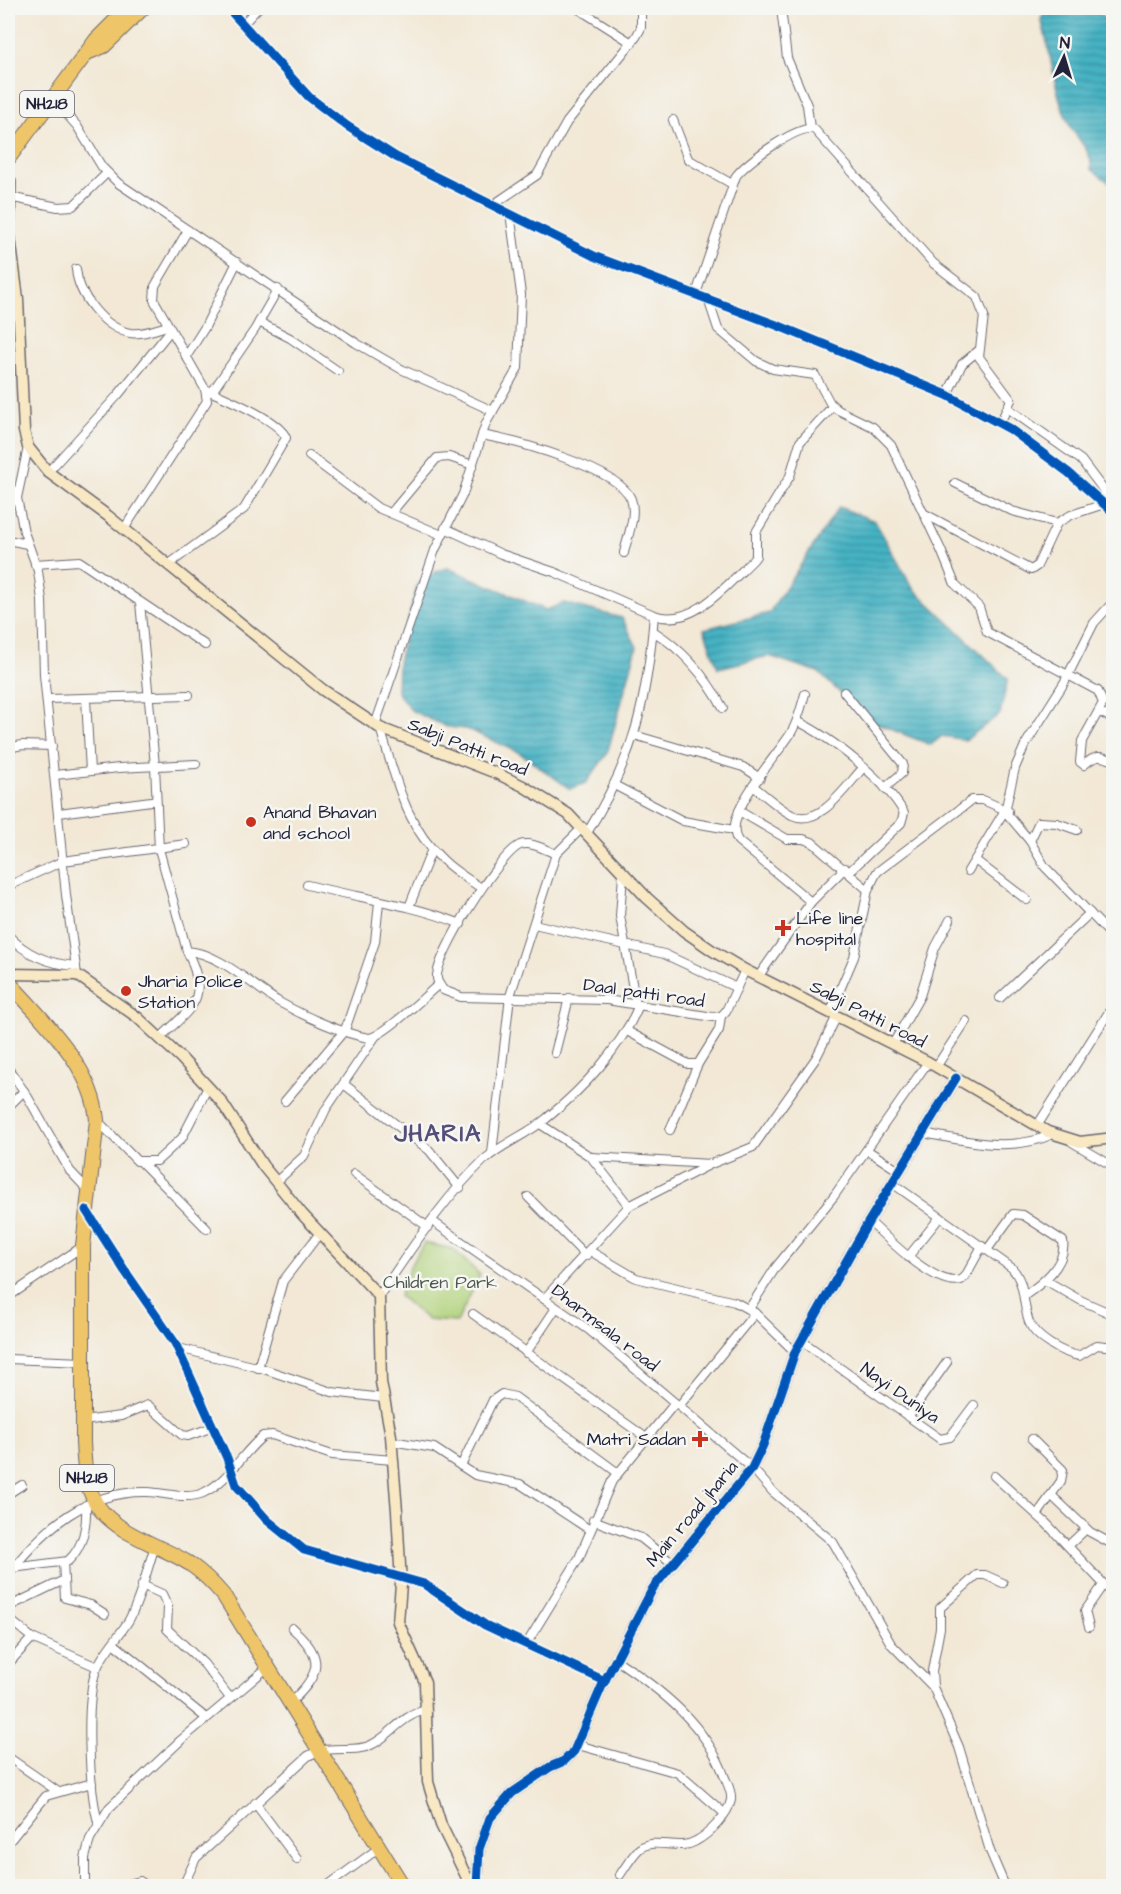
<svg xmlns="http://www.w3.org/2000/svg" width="1121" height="1894" font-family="'Architects Daughter',sans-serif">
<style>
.green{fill:#b0d17a;stroke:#697a5a;stroke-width:1.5}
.water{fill:url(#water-rules);stroke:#346a7f;stroke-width:1.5}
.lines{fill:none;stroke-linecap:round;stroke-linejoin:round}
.minor-casing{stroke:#6b6771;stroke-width:10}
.tertiary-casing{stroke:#6b6771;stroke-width:13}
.secondary-casing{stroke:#6b6771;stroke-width:13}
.trunk-casing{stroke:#6b6771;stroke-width:16}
.minor{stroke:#fff;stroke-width:8}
.tertiary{stroke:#fff;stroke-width:10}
.secondary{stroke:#f8e8c3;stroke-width:10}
.trunk{stroke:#eec569;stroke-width:14}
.cycleway-casing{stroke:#f6f6f2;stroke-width:13}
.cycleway{stroke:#0057b8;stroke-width:9}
.poi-dot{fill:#c8321e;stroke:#f6f6f2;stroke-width:2}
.labels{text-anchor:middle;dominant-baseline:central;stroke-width:5;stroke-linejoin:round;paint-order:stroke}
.shield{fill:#f6f6f2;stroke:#626272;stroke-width:1.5}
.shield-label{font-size:16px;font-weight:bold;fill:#22223b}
.street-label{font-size:18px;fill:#22223b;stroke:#f6f6f2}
.poi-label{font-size:18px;fill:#22223b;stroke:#f6f6f2;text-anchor:start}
.park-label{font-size:18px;fill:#4d574e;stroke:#f6f6f2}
.district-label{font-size:24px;font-weight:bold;letter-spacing:1.5px;fill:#544e78;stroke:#f6f6f2}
</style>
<defs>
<pattern id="water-rules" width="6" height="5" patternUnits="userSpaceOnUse" patternTransform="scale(1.5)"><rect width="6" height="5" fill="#45b2c3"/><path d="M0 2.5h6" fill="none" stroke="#3990a0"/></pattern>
</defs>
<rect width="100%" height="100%" fill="#f6f6f2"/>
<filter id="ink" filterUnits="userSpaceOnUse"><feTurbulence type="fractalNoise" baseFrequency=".0167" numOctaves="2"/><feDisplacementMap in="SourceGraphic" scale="12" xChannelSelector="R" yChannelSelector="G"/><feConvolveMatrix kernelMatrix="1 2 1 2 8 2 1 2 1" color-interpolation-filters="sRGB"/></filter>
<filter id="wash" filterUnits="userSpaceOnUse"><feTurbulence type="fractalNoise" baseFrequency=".008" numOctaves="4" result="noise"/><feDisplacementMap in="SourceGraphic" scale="24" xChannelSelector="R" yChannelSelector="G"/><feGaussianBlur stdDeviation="1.35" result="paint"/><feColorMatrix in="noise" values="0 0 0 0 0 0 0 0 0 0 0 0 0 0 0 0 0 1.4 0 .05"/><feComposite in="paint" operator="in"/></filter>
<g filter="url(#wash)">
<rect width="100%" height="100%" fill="#f2e8d5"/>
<path class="green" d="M 424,1243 L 453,1249 L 480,1275 L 457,1322 L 428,1320 L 399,1296 L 411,1264 Z"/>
<g class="water">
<path d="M 1057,8 L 1087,8 L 1101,14 L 1113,31 L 1111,49 L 1114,52 L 1113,185 L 1091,169 C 1093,152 1077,139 1069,124 C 1053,90 1052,54 1041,19 L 1045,11 Z"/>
<path d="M 839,507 L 875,521 L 912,587 L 1008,679 L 1000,714 L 966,740 L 942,736 L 931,745 L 870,721 L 818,672 L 769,656 L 718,668 L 704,629 L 769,613 Z"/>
<path d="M 448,568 L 546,610 L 564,603 L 622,618 L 637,647 L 607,754 L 586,783 L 570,789 L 518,752 L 467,729 L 447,727 L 412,711 L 397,692 L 398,662 L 417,585 L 437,571 Z"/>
</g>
</g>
<g filter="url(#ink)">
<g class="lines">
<g class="minor-casing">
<g id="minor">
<path d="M 228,8 L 309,97 L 347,126 L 396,157 L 596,257 L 779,326 L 947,395 L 1010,429 L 1069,473 L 1114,513"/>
<path d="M 577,8 L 632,43"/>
<path d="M 781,8 L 787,58 L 807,105 L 810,128"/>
<path d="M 243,24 L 258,8"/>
<path d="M 52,98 L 77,126 L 102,167 L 118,183 L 356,343 L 401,369 L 493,411"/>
<path d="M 673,120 L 688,159 L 732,184"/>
<path d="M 9,197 L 58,207 L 73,206 L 107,173"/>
<path d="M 493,205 L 537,175 L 567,122 L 636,37 L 641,28 L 641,8"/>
<path d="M 76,269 C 78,295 104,328 130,333 C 142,335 156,329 167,326"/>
<path d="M 696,294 L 736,176 C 747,162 797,125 814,129 L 933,263 L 977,297 L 984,316 L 979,357 L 1011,400 L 1000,423"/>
<path d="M 708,299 L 718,329 L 756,361 L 773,369 L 815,375 L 830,403 L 838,410 L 873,427 L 891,445 L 941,550 L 955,584 L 979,607 L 987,632 L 1098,691 L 1103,703 L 1082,741 L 1080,762 L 1084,765 C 1095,755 1100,755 1114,761"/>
<path d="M 259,322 L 290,338 L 338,371"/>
<path d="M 186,357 L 205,327 L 237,262"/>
<path d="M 212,392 L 255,329 L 278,289"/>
<path d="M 947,395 L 962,364 L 978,351"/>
<path d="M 1009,409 L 1081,460 L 1114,504"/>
<path d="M 482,435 C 514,441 619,468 631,499 C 637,515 627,538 624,553"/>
<path d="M 28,447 L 17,498 L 24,532 L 38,571 L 42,600 L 44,675 L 66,895 L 77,975"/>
<path d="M 309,456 L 378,508 L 442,535"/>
<path d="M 48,472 L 118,395 L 170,331"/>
<path d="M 955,483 L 1012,511 L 1057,523"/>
<path d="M 391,513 L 437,458 L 449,457 L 473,465"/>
<path d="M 925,514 L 1031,570 L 1037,566 L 1057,523 L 1071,515 L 1104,504"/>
<path d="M 445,528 L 501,554 L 554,572 L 654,615 C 692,629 728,584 753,560 L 756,556 L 756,532 L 790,476 L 800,442 L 833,406"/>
<path d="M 124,529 L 207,401 L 205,389 L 154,300 L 155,286 L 188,230"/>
<path d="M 8,540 L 27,544"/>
<path d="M 35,564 L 79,561 L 205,645"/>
<path d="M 168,565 L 244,509 L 286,438 C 280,420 223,397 205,389"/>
<path d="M 1114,601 L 1094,623 L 1064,683 L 1025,745 L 1015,768 L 1006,807 L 1008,815 L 1030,841 L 1045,867 L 1114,938"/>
<path d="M 140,602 L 155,766 L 159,849 L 187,951 C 220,953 251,985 279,1002 C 302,1015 343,1034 369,1038 C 383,1037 426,995 439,984"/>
<path d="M 653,631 C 682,649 706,677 723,708"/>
<path d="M 844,692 L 903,764 L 902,773 L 885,788"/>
<path d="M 805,694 C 801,708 798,721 791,733 C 778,755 720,816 738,841 L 811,902"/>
<path d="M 48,699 L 189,695"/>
<path d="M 86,699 L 90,771"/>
<path d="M 1099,712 L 1114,719"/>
<path d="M 797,721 C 830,737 887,781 904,813 L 901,823 L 849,872"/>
<path d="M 375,725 L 435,550 L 463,494 L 486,423 L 518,368 L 521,294 L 510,213"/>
<path d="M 380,728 C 395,775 405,826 443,860 C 454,871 468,879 481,888"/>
<path d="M 634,735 L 743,767 L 760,778"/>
<path d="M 8,748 L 22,745 L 52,746"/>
<path d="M 55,775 L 119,768 L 196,764"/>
<path d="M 616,786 L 683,821 L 734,830"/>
<path d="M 753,786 C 765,795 778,808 792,815 C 820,828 847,785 863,768"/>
<path d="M 739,811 L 787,839 L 803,839 L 812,842 L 868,890"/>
<path d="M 59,813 L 151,801"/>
<path d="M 587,833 C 634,758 647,702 654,615"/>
<path d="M 1030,841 L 1039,822 L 1057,823 L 1077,830"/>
<path d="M 556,854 C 546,850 531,841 520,845 C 499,854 435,956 437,978 C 437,982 441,986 443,990 L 461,997 L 607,1000 L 713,1017 L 721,1016 L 726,1011 L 745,970"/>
<path d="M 975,860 L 1027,900"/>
<path d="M 968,871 L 1005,810"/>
<path d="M 623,875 L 620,916 L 636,1005"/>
<path d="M 307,885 C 359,898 412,904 461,924"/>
<path d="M 8,886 L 63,861 L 186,844"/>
<path d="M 409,907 L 432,849"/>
<path d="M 534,924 L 664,954 L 737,988"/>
<path d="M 8,935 C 26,955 49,964 76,966"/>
<path d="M 758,977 L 811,902 L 845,868"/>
<path d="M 1000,998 L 1090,913"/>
<path d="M 830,1013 L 854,957 L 868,890 L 877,872 L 972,800 L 983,800 L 1008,811"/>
<path d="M 627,1031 L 688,1064 L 698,1064 L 719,1030 L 721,1016"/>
<path d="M 160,1038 C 194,1005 210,999 187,951"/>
<path d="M 893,1044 L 920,996 L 935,948 L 950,920"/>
<path d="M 555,1053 L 569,998"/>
<path d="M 936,1067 L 966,1021"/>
<path d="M 8,1068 L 26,1094 L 70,1171 L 88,1190"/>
<path d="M 345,1085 L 429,1150 L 460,1188"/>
<path d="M 285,1101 L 345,1030 L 375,942 L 379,902"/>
<path d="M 8,1107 L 24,1091"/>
<path d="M 98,1121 L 137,1161 L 157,1161 L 182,1138 L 208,1087"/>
<path d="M 540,1124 L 591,1157 L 629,1206"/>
<path d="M 1037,1126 L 1114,1004"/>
<path d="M 670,1130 L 698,1064"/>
<path d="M 923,1133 C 966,1141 1011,1153 1053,1134"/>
<path d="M 1072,1142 L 1114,1167"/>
<path d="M 867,1150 L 899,1171"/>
<path d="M 492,1153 L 510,996 L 556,854 L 583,827"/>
<path d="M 591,1157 L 710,1164"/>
<path d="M 142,1163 L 207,1229"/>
<path d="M 354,1174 L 428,1227"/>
<path d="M 276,1182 L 304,1156 L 326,1109 L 375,1037"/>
<path d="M 892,1183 L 1012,1268 C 1026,1284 1022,1303 1029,1322 C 1035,1338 1062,1353 1079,1356 L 1097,1345 L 1114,1347"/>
<path d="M 528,1197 L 586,1256"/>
<path d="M 88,1213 L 125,1271 L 175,1343 L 227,1458 L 236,1485 L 267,1520 L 304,1550 L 424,1584 L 485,1625 L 605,1681"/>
<path d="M 432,1221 L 589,1330 L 752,1468 L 773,1492 L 833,1542 L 891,1644 L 933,1687"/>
<path d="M 869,1221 C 887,1238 936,1288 961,1280 L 965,1277 L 982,1246"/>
<path d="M 987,1250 L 1013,1214 L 1023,1215 L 1063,1241 C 1067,1265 1040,1285 1024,1296"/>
<path d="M 590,1251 L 636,1278 L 735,1302 L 755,1313 L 795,1352"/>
<path d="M 908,1257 L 940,1217"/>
<path d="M 1045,1280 L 1080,1300 L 1114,1315"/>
<path d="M 379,1296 C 411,1250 442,1200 483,1161 C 501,1144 527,1135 547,1118 C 583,1089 621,1048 639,1005"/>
<path d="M 8,1297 L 83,1246"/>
<path d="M 544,1299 L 629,1206 L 711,1164 L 753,1147 L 816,1058 L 837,1016"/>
<path d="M 749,1309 L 776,1267 L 834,1196 L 928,1062"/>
<path d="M 473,1314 L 645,1437"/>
<path d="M 802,1341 L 940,1439 L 950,1437 L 974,1405"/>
<path d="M 178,1348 L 261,1368 L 332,1392 L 383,1398"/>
<path d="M 526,1353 L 556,1308"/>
<path d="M 8,1359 L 84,1362"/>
<path d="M 258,1368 L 283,1281 L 320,1233"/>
<path d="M 679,1406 L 755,1313"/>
<path d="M 908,1417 L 947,1362"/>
<path d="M 83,1421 L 121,1416 L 148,1405 L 182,1435 L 188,1436 L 213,1427"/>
<path d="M 1032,1439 L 1063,1470 L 1061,1481 L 1037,1515"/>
<path d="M 391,1441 L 434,1448 L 475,1475 L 520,1484 L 590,1530"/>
<path d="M 461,1466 L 493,1400 L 502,1394 L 515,1397 L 618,1473"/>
<path d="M 994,1476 L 1047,1524 L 1114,1595"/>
<path d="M 8,1494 L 22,1485"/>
<path d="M 1051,1495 L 1090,1532 L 1114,1545"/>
<path d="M 593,1520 L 641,1538 L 672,1563"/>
<path d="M 1068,1546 L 1086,1529"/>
<path d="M 63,1562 L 65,1598 L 91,1605 L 105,1614"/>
<path d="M 12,1568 L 68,1561 C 84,1546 87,1526 86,1505"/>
<path d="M 8,1574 C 45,1528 86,1490 148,1492 C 166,1493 187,1500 203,1493 C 228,1482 242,1453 263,1436 L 272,1435 L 332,1455 L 393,1460"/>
<path d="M 1003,1583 L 985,1575 L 977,1575 L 940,1608 L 940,1628 L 932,1671 L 933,1687 L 959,1747 L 990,1851 L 1005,1886"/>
<path d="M 142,1585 L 162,1594 L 168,1607 L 167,1629 L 204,1664 L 230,1698"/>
<path d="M 8,1607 L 64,1580"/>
<path d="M 8,1618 L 32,1638 L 8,1664"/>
<path d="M 1089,1627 L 1085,1611 L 1103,1585"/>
<path d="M 32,1638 L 97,1667"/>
<path d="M 113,1643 L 206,1718"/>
<path d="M 527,1643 L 579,1558 L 612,1481 L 675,1403"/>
<path d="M 615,1659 C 660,1689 707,1725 725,1778 C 728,1785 732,1792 731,1800 C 728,1815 709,1834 696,1841 C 678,1852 655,1836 639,1849 C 632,1856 626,1866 620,1875"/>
<path d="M 290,1703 C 321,1674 326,1658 292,1628"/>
<path d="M 578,1745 L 678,1773 L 724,1813"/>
<path d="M 8,1757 L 57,1791"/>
<path d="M 255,1803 L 297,1859"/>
<path d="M 98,1822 C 89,1789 85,1702 96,1670 C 103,1652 119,1637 129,1620 C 141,1598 147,1569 155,1546"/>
<path d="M 8,1843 L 46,1796 L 92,1783"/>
<path d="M 85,1886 L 85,1858 L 90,1839 L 109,1808 L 181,1740 L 268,1667"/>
<path d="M 122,1886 L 140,1881 L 147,1886"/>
<path d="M 183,1886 L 196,1858 L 308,1756 C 332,1743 353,1754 371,1745 C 392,1735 400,1716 426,1710"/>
<path d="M 327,1886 L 379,1848"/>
</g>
</g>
<g class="tertiary-casing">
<path id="tertiary" d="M 477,1886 L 479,1849 L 490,1818 L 512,1793 L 550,1767 L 564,1761 L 574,1751 L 602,1686 L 653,1588 L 752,1468 L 763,1445 L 795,1352 L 869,1221 L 956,1078"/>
</g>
<g class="secondary-casing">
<g id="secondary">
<path d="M 8,222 L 18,299 L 24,431 L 28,447 L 48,472 L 108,516 L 323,690 L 380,728 L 496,773 L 523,786 L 568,814 L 647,898 L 684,931 L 713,951 L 745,970 L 928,1062 L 1048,1132 L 1080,1142 L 1114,1138"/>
<path d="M 8,974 L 77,975 L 137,1017 L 181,1058 L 221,1101 L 263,1166 L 302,1214 L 379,1296 L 381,1382 L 391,1436 L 397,1511 L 401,1584 L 398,1622 L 425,1682 L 428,1782 L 441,1825 L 471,1886"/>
</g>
</g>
<g class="trunk-casing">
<g id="trunk">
<path d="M 89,52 L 104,46 L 143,8"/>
<path d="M 8,159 L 96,40 L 128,8"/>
<path d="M 8,225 L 9,182"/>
<path d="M 8,981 C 42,1020 92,1065 97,1120 L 83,1246 L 83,1442 C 84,1463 85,1486 97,1505 C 117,1535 161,1545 190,1564 C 203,1573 214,1584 224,1596 L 403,1886"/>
</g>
</g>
<use href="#minor" class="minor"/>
<use href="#tertiary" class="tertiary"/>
<use href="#secondary" class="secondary"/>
<use href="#trunk" class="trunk"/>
<g class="cycleway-casing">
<g id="cycleway">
<path d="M 228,8 L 309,97 L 347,126 L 396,157 L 596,257 L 779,326 L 947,395 L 1010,429 L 1069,473 L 1114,513"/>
<path d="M 86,1210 L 125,1271 L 175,1343 L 227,1458 L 236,1485 L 267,1520 L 304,1550 L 424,1584 L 485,1625 L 605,1681"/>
<path d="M 477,1886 L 479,1849 L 490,1818 L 512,1793 L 550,1767 L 564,1761 L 574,1751 L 602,1686 L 653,1588 L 752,1468 L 763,1445 L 795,1352 L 869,1221 L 956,1078"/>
</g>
</g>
<use href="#cycleway" class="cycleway"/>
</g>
</g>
<g class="poi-dot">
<circle cx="251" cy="822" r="6"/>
<path d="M780 919h6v6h6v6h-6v6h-6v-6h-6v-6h6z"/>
<circle cx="126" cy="991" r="6"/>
<path d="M697 1430h6v6h6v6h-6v6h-6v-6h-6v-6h6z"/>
</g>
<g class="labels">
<g class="shield">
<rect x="20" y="91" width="54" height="26" rx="4.5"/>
<rect x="60" y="1465" width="54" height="26" rx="4.5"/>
</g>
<g class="shield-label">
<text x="47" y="104">NH218</text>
<text x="87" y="1478">NH218</text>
</g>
<g class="street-label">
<text transform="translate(468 747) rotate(22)">Sabji Patti road</text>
<text transform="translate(644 993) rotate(8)">Daal patti road</text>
<text transform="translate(868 1014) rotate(27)">Sabji Patti road</text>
<text transform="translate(605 1328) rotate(38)">Dharmsala road</text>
<text transform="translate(900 1393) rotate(35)">Nayi Duniya</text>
<text transform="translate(692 1514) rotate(-50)">Main road jharia</text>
</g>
<g class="poi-label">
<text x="263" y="812">Anand Bhavan<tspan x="263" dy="21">and school</tspan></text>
<text x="796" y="918">Life line<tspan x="796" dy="21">hospital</tspan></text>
<text x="138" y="981">Jharia Police<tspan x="138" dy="21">Station</tspan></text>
<text x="686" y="1439" text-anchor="end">Matri Sadan</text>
</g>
<g class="park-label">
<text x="440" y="1282">Children Park</text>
</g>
<g class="district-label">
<text x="438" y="1134">JHARIA</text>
</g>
</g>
<rect width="1121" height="1894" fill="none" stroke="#f6f6f2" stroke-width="30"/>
<g transform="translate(1064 57) rotate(4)" stroke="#f6f6f2" stroke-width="4.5" paint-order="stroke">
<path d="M0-4.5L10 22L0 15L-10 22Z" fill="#22223b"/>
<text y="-9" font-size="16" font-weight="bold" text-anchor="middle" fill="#22223b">N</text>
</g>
</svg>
